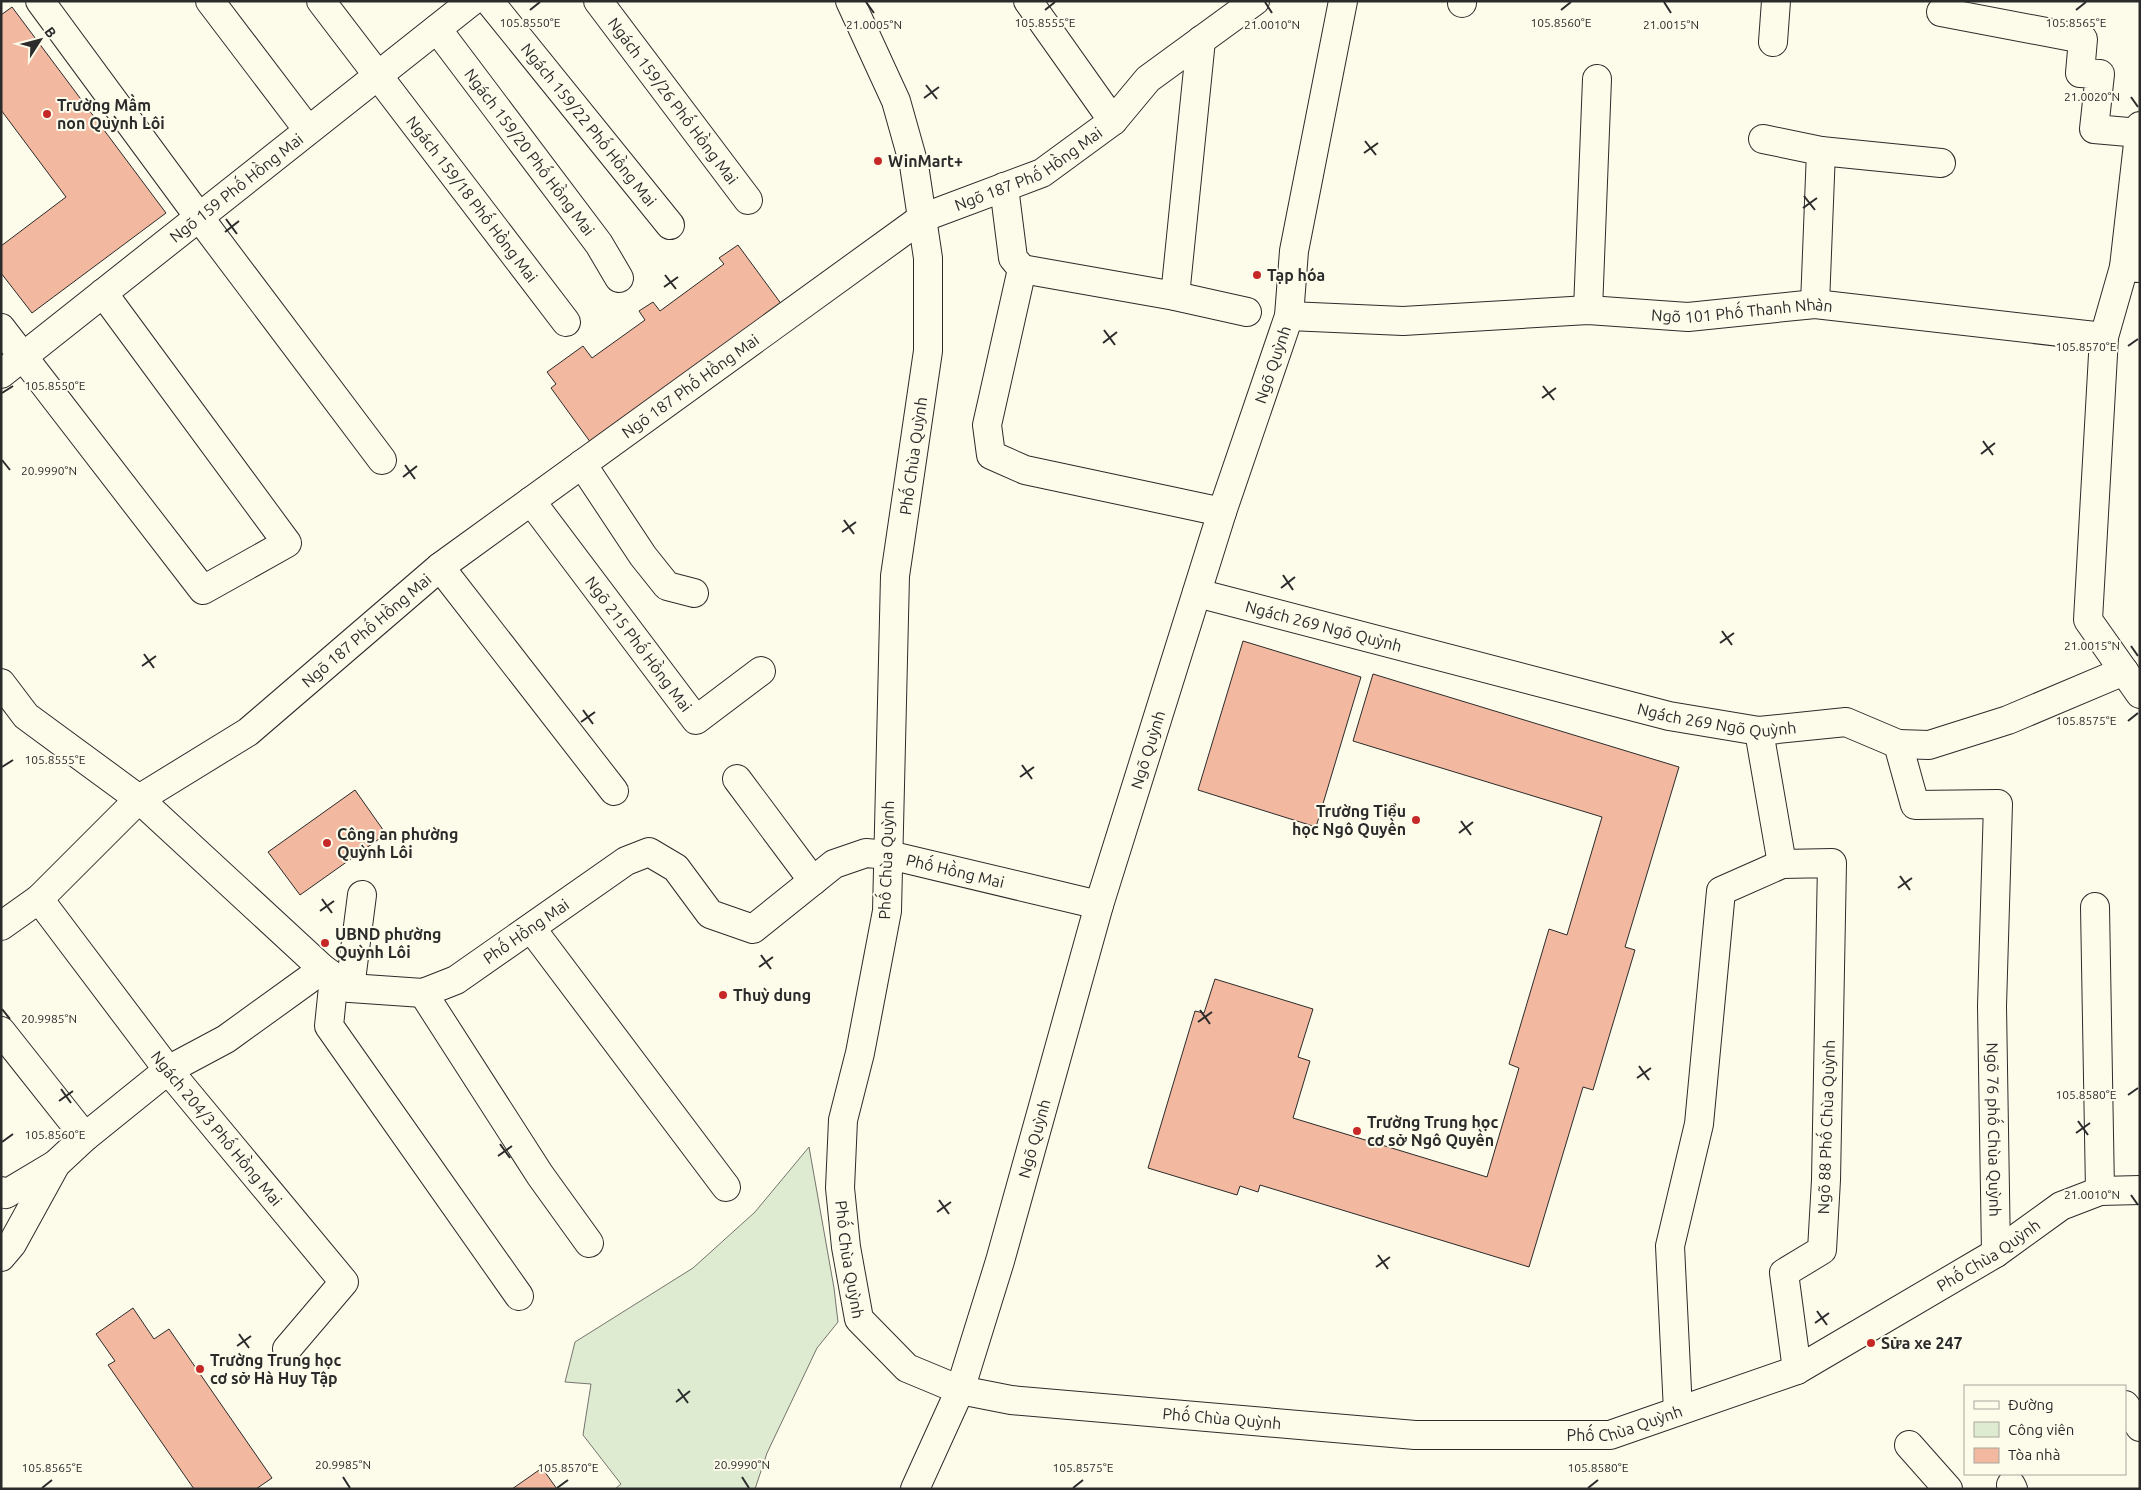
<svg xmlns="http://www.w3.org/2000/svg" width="2141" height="1490" font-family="Ubuntu,sans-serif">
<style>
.green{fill:#deebd1;stroke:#74746e}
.building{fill:#f2b8a0;stroke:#2b2b2b}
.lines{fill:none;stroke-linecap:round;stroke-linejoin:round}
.minor-casing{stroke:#2b2b2b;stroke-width:30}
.minor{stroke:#fdfbea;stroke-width:28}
.ticks{fill:none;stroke:#2b2b2b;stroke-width:2}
.poi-dot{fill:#c62828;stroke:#fdfbea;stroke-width:2}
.labels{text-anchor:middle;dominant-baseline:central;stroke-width:4;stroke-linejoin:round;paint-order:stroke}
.street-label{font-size:16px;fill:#2b2b2b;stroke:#fdfbea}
.poi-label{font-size:16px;font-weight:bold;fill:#2b2b2b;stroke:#fdfbea;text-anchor:start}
.ticks-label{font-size:12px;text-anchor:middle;fill:#2b2b2b;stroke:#fdfbea;stroke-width:4;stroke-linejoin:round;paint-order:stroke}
</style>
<rect width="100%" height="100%" fill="#fdfbea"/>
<path class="green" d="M 809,1147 L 834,1288 L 838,1322 L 817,1348 L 767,1453 L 755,1489 L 615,1489 L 621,1484 L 583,1435 L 591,1384 L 565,1382 L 575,1342 L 693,1268 L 755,1212 Z"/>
<g class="building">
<path d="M 12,7 L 166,213 L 32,313 L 1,273 L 1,246 L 66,197 L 1,110 L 1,15 Z"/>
<path d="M 738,245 L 782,305 L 591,443 L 551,388 L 556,384 L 547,372 L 583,346 L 592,358 L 645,320 L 639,311 L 653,302 L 660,311 L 724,264 L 719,258 Z"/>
<path d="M 1243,641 L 1361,677 L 1316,827 L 1198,790 Z"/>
<path d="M 1373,674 L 1679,767 L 1625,947 L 1635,950 L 1593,1090 L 1583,1087 L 1529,1267 L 1260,1185 L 1258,1192 L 1240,1186 L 1237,1195 L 1148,1168 L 1195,1011 L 1204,1013 L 1215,979 L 1313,1009 L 1298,1057 L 1310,1061 L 1293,1118 L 1487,1177 L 1519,1068 L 1509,1064 L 1549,929 L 1567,935 L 1602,817 L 1353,741 Z"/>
<path d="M 355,790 L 386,834 L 300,895 L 268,852 Z"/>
<path d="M 133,1308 L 154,1339 L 169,1329 L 272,1478 L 256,1489 L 194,1489 L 108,1365 L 115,1361 L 96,1334 Z"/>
<path d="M 542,1468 L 557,1489 L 512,1489 Z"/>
</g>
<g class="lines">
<g class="minor-casing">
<g id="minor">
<path d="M 40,1 L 199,217 L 382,460"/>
<path d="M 210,1 L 308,130"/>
<path id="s1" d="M 321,1 L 566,322"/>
<path id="s2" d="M 489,1 L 670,225"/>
<path id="s3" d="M 598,1 L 748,200"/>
<path id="s4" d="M 850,1 L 896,101 L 914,165 L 928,258 L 928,351 L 895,576 L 887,911 L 860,1053 L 843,1120 L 840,1188 L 846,1247 L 859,1319 L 907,1368 L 960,1390 L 1011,1400 L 1415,1435 L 1610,1435 L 1797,1370 L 1996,1253 L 2061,1206 L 2100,1191 L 2140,1190"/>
<path d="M 1028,1 L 1113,121"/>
<path d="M 1462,3 L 1462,1"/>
<path d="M 1941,12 L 2083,39 L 2080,73 L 2100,74 L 2094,129 L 2140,133"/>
<path id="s5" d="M 437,29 L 599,244 L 619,278"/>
<path d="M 1773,42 L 1776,1"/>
<path d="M 1763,139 L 1821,151 L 1941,163"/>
<path d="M 1004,187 L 1013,258 L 1022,269 L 987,425 L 991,455 L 1025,470 L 1222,512"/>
<path d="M 2124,267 L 2140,126"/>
<path d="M 2140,268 L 2124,267 L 2104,337 L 2088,620 L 2140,694"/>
<path d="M 1022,269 L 1175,296 L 1247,312"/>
<path d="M 1175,296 L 1201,40"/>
<path d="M 1815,304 L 1821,151"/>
<path d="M 1588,310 L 1597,79"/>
<path id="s6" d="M 1289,316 L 1403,321 L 1588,310 L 1688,317 L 1815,304 L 2104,337"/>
<path d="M 1,328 L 203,590 L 287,543 L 103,293"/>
<path id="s7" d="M 1,374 L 472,1"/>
<path d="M 582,464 L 643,556 L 667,586 L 694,593"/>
<path id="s8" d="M 531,501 L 696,720 L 761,671"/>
<path d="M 440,567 L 614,791"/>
<path id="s9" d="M 1197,593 L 1669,716 L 1759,731 L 1846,722 L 1898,744 L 1915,805 L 1998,804 L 1992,1006 L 1996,1253"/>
<path id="s10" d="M 1,683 L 26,716 L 139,799 L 323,969 L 350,988 L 423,993 L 456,980 L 626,861 L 649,852 L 676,868 L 710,914 L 753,929 L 834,864 L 866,853 L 889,855 L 1099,905"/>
<path d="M 1759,731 L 1782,864"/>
<path d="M 1898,744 L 1929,745 L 2008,720 L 2124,671"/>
<path d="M 737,779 L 813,881"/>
<path id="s11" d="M 39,899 L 168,1070 L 344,1282 L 287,1349"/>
<path d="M 2095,907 L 2100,1191"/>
<path id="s12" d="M 1,926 L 39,899 L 139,799 L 248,732 L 440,567 L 922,218 L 1042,173 L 1113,121 L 1148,79 L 1255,1"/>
<path d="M 531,928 L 726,1187"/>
<path d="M 334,977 L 329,1026 L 519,1296"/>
<path d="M 350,988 L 362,895"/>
<path d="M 423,993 L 540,1175 L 589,1243"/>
<path d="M 1,1031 L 85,1137"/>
<path d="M 1,1191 L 6,1194 L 56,1164"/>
<path d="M 1,1257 L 12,1244 L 56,1164 L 85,1137 L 168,1070 L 226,1039 L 323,969"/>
<path d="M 2125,1405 L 2140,1427"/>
<path d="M 1678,1411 L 1670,1246 L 1699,1124 L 1721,891 L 1782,864 L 1832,863 L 1826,1180 L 1822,1250 L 1784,1273 L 1797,1370"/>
<path d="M 1909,1445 L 1948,1489"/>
<path d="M 2011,1485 L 2013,1489"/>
<path id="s13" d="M 915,1489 L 960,1390 L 1000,1261 L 1099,905 L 1222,512 L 1289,316 L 1294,251 L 1343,1"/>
</g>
</g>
<use href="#minor" class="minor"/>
</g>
<path class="ticks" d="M 866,2 L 874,13M 1265,2 L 1272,13M 1664,2 L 1671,13M 530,10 L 540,2M 1045,10 L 1055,2M 1561,10 L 1571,2M 2076,10 L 2086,2M 926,85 L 937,99M 2131,97 L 2138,107M 924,98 L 939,87M 1365,141 L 1376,155M 1364,153 L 1378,143M 1804,196 L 1815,210M 1803,208 L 1817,198M 226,219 L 237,234M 225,232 L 239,221M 665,275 L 676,289M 664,287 L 678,277M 1104,330 L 1115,345M 1103,343 L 1117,332M 2128,346 L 2138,339M 1543,386 L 1554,400M 2,393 L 13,386M 1542,398 L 1556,388M 1983,441 L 1993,455M 1981,454 L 1995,443M 2,460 L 10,470M 405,465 L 415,479M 403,477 L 417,466M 844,520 L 854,534M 842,532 L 856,522M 1283,575 L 1293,590M 1281,588 L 1295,577M 1722,631 L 1732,645M 1720,643 L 1734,633M 2131,646 L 2138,656M 144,654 L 154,668M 142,666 L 156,656M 583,710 L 593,724M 2128,721 L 2138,713M 581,722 L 595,712M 1022,765 L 1032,779M 2,767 L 13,760M 1020,777 L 1034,767M 1461,821 L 1471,835M 1459,833 L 1473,822M 1900,876 L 1910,890M 1898,888 L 1912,878M 322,899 L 332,913M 320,911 L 334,901M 761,955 L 771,969M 759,967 L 773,957M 2,1009 L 10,1019M 1200,1010 L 1210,1024M 1198,1022 L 1212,1012M 1639,1066 L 1649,1080M 1637,1078 L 1651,1068M 61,1089 L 71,1103M 2128,1095 L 2138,1088M 59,1101 L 73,1091M 2078,1121 L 2088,1135M 2076,1133 L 2090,1123M 2,1142 L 13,1134M 500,1144 L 510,1158M 498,1156 L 512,1146M 2131,1195 L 2138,1205M 939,1200 L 949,1214M 937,1212 L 951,1202M 1378,1255 L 1388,1269M 1376,1267 L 1390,1257M 1817,1311 L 1827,1325M 1815,1323 L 1829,1313M 239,1334 L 249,1348M 237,1346 L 251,1336M 678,1389 L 688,1403M 676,1402 L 690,1391M 343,1477 L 350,1488M 742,1477 L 749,1488M 42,1488 L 52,1480M 557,1488 L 568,1480M 1073,1488 L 1083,1480M 1588,1488 L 1598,1480"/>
<g class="poi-dot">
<circle cx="47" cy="114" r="5"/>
<circle cx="878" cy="161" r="5"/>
<circle cx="1257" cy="275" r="5"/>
<circle cx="1416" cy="820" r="5"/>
<circle cx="327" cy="843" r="5"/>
<circle cx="325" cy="943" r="5"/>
<circle cx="723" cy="995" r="5"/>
<circle cx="1357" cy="1131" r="5"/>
<circle cx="1871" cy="1343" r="5"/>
<circle cx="200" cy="1369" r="5"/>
</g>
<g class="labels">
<g class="street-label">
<text stroke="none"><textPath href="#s3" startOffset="125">Ngách 159/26 Phố Hồng Mai</textPath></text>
<text stroke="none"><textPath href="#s2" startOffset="159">Ngách 159/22 Phố Hồng Mai</textPath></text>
<text stroke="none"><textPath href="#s5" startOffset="154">Ngách 159/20 Phố Hồng Mai</textPath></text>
<text stroke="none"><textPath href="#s12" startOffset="1282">Ngõ 187 Phố Hồng Mai</textPath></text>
<text stroke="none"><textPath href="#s7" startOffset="300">Ngõ 159 Phố Hồng Mai</textPath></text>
<text stroke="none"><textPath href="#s1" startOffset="249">Ngách 159/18 Phố Hồng Mai</textPath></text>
<text stroke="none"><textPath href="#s6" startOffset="454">Ngõ 101 Phố Thanh Nhàn</textPath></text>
<text stroke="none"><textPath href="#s13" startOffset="1181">Ngõ Quỳnh</textPath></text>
<text stroke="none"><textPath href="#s12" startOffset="878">Ngõ 187 Phố Hồng Mai</textPath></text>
<text transform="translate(913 456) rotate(-82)">Phố Chùa Quỳnh</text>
<text stroke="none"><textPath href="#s9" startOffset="131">Ngách 269 Ngõ Quỳnh</textPath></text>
<text stroke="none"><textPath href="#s12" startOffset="472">Ngõ 187 Phố Hồng Mai</textPath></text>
<text stroke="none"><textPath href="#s8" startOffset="179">Ngõ 215 Phố Hồng Mai</textPath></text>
<text stroke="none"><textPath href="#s9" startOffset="536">Ngách 269 Ngõ Quỳnh</textPath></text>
<text stroke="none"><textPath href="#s13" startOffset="776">Ngõ Quỳnh</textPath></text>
<text transform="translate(886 860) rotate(-88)">Phố Chùa Quỳnh</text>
<text stroke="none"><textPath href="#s10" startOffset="1169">Phố Hồng Mai</textPath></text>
<text stroke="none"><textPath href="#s10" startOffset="659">Phố Hồng Mai</textPath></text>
<text stroke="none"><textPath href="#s11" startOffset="290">Ngách 204/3 Phố Hồng Mai</textPath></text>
<text transform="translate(1826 1127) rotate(-88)">Ngõ 88 Phố Chùa Quỳnh</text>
<text stroke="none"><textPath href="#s9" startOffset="1195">Ngõ 76 phố Chùa Quỳnh</textPath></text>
<text stroke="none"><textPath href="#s13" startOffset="371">Ngõ Quỳnh</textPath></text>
<text stroke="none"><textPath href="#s4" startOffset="2540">Phố Chùa Quỳnh</textPath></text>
<text stroke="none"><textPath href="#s4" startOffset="1280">Phố Chùa Quỳnh</textPath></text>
<text stroke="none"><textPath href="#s4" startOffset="1730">Phố Chùa Quỳnh</textPath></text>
<text stroke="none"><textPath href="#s4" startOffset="2135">Phố Chùa Quỳnh</textPath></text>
</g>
<g class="poi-label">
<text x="57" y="105">Trường Mầm<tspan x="57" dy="18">non Quỳnh Lôi</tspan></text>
<text x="888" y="161">WinMart+</text>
<text x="1267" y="275">Tạp hóa</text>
<text x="1406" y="811" text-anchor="end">Trường Tiểu<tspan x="1406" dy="18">học Ngô Quyền</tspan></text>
<text x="337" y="834">Công an phường<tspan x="337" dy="18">Quỳnh Lôi</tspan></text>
<text x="335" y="934">UBND phường<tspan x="335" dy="18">Quỳnh Lôi</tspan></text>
<text x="733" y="995">Thuỳ dung</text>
<text x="1367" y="1122">Trường Trung học<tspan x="1367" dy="18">cơ sở Ngô Quyền</tspan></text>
<text x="1881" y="1343">Sửa xe 247</text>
<text x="210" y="1360">Trường Trung học<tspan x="210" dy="18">cơ sở Hà Huy Tập</tspan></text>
</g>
</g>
<g class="ticks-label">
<text x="530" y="27">105.8550°E</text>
<text x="1045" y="27">105.8555°E</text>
<text x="1561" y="27">105.8560°E</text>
<text x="2076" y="27">105.8565°E</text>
<text x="874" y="29">21.0005°N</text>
<text x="1272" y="29">21.0010°N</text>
<text x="1671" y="29">21.0015°N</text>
<text x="2092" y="101">21.0020°N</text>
<text x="2086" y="351">105.8570°E</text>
<text x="55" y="390">105.8550°E</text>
<text x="49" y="475">20.9990°N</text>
<text x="2092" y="650">21.0015°N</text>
<text x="2086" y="725">105.8575°E</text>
<text x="55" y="764">105.8555°E</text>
<text x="49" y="1023">20.9985°N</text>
<text x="2086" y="1099">105.8580°E</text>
<text x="55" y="1139">105.8560°E</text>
<text x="2092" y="1199">21.0010°N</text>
<text x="343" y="1469">20.9985°N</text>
<text x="742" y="1469">20.9990°N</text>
<text x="52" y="1472">105.8565°E</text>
<text x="568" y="1472">105.8570°E</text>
<text x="1083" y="1472">105.8575°E</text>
<text x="1598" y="1472">105.8580°E</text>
</g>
<rect width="2141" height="1490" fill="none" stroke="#2b2b2b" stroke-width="5"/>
<rect x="1964" y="1385" width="162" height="90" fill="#fdfbea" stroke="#a9a89e"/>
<rect x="1974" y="1401" width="25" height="8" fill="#fdfbea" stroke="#a9a89e"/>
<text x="2008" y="1410" font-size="15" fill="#2b2b2b">Đường</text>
<rect x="1974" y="1422" width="25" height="15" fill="#deebd1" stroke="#a9a89e"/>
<text x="2008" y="1435" font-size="15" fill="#2b2b2b">Công viên</text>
<rect x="1974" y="1448" width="25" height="15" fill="#f2b8a0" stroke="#a9a89e"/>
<text x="2008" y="1460" font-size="15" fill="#2b2b2b">Tòa nhà</text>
<g transform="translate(40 40) rotate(54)" stroke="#fdfbea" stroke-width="4" paint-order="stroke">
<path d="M0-4L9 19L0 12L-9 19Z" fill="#2b2b2b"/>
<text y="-8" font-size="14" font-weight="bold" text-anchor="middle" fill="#2b2b2b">B</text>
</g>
</svg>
